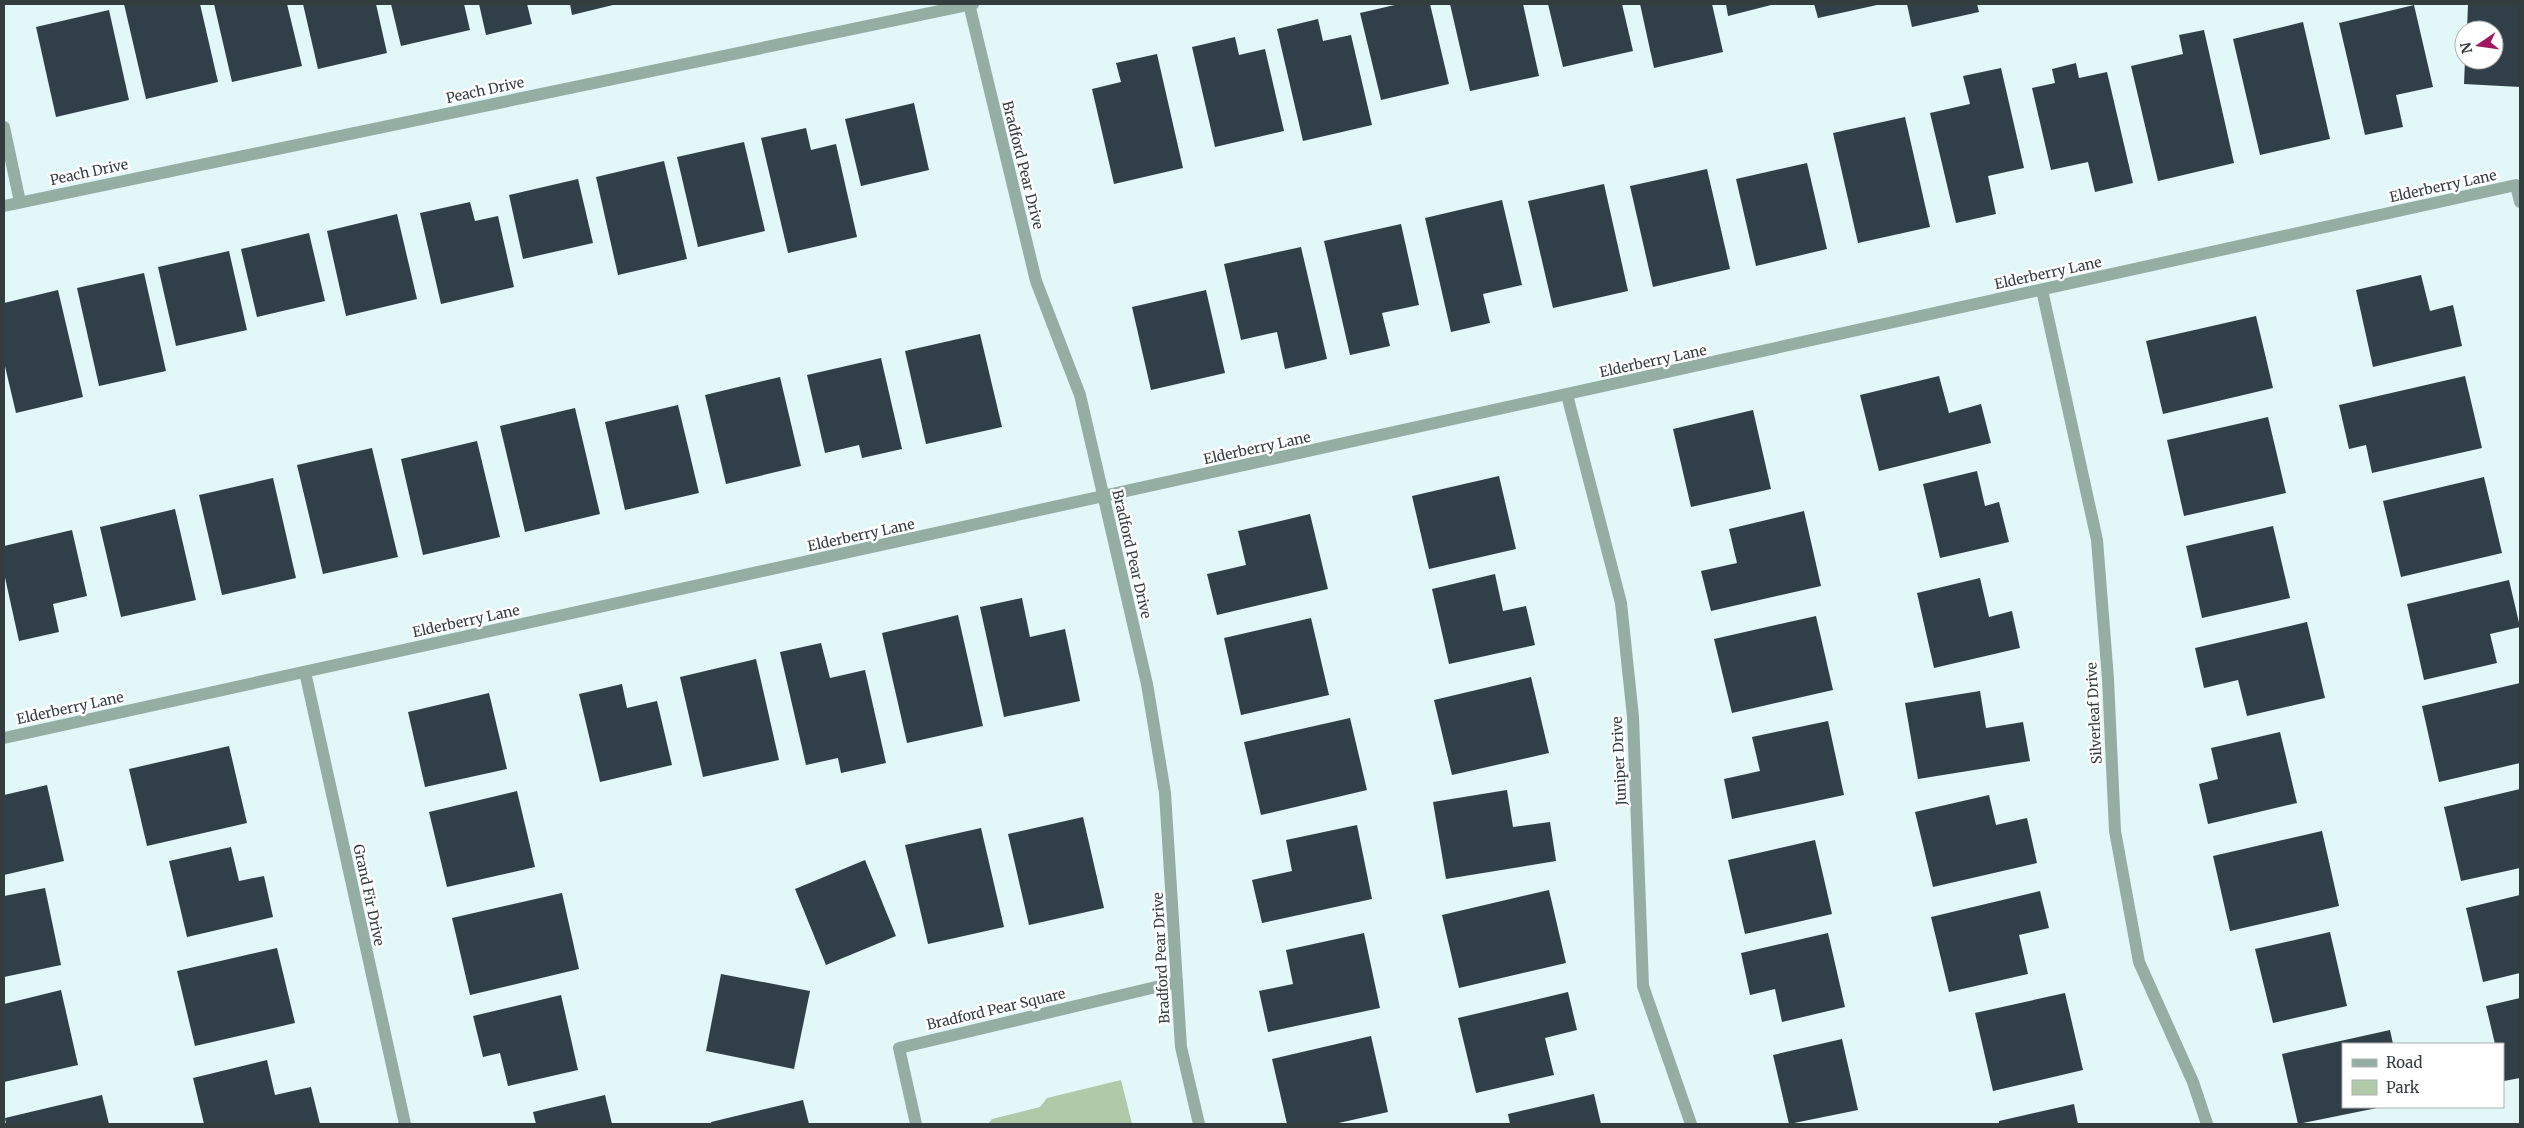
<svg xmlns="http://www.w3.org/2000/svg" width="2524" height="1128" font-family="Merriweather,serif">
<style>
.green{fill:#b0c9a8}
.building{fill:#314048}
.lines{fill:none;stroke-linecap:round;stroke-linejoin:round}
.street{stroke:#94aea4;stroke-width:12}
.labels{text-anchor:middle;dominant-baseline:central;stroke-width:5;stroke-linejoin:round;paint-order:stroke}
.street-label{font-size:14px;fill:#343d3d;stroke:#fff}
</style>
<rect width="100%" height="100%" fill="#e1f7f8"/>
<path class="green" d="M 1121,1080 L 1132,1124 L 988,1124 L 992,1119 L 1040,1107 L 1047,1098 Z"/>
<g class="building">
<path d="M 124,4 L 200,4 L 218,82 L 146,99 Z"/>
<path d="M 214,4 L 287,4 L 302,66 L 232,82 Z"/>
<path d="M 303,4 L 376,4 L 387,53 L 318,69 Z"/>
<path d="M 391,4 L 464,4 L 470,30 L 401,46 Z"/>
<path d="M 479,4 L 527,4 L 532,24 L 486,35 Z"/>
<path d="M 570,4 L 612,4 L 613,5 L 572,15 Z"/>
<path d="M 1399,4 L 1430,4 L 1449,84 L 1381,100 L 1360,13 Z"/>
<path d="M 1450,4 L 1523,4 L 1539,76 L 1470,91 Z"/>
<path d="M 1548,4 L 1622,4 L 1633,51 L 1563,67 Z"/>
<path d="M 1640,4 L 1712,4 L 1723,52 L 1654,68 Z"/>
<path d="M 1726,4 L 1775,4 L 1728,16 Z"/>
<path d="M 1814,4 L 1877,4 L 1877,5 L 1818,18 Z"/>
<path d="M 1907,4 L 1977,4 L 1979,12 L 1912,27 Z"/>
<path d="M 2468,4 L 2520,5 L 2520,87 L 2464,84 L 2465,60 L 2494,60 L 2494,30 L 2467,30 Z"/>
<path d="M 2414,5 L 2433,87 L 2396,95 L 2403,127 L 2365,135 L 2339,23 Z"/>
<path d="M 109,10 L 129,100 L 56,117 L 36,27 Z"/>
<path d="M 1318,19 L 1323,41 L 1351,35 L 1372,125 L 1303,141 L 1277,29 Z"/>
<path d="M 2303,22 L 2330,139 L 2260,155 L 2233,39 Z"/>
<path d="M 2204,30 L 2234,163 L 2158,181 L 2131,66 L 2183,54 L 2179,35 Z"/>
<path d="M 1235,37 L 1239,55 L 1265,49 L 1284,131 L 1215,147 L 1192,47 Z"/>
<path d="M 1157,54 L 1183,168 L 1114,184 L 1092,89 L 1121,82 L 1116,63 Z"/>
<path d="M 2076,63 L 2079,78 L 2107,72 L 2133,183 L 2095,192 L 2088,162 L 2051,170 L 2032,88 L 2055,83 L 2052,69 Z"/>
<path d="M 2001,68 L 2024,168 L 1988,176 L 1996,214 L 1956,223 L 1930,113 L 1970,104 L 1963,76 Z"/>
<path d="M 914,103 L 929,170 L 861,186 L 845,119 Z"/>
<path d="M 1905,117 L 1930,227 L 1858,243 L 1833,133 Z"/>
<path d="M 806,128 L 811,150 L 836,144 L 857,237 L 788,253 L 761,138 Z"/>
<path d="M 744,142 L 765,231 L 698,247 L 677,157 Z"/>
<path d="M 664,161 L 687,259 L 618,275 L 596,177 Z"/>
<path d="M 1807,163 L 1827,249 L 1756,266 L 1736,179 Z"/>
<path d="M 1707,169 L 1730,269 L 1653,287 L 1630,186 Z"/>
<path d="M 578,179 L 593,243 L 523,259 L 509,195 Z"/>
<path d="M 1604,184 L 1628,291 L 1553,308 L 1528,201 Z"/>
<path d="M 1502,200 L 1522,285 L 1483,294 L 1490,323 L 1451,332 L 1425,218 Z"/>
<path d="M 470,202 L 475,221 L 498,216 L 514,287 L 441,304 L 420,213 Z"/>
<path d="M 397,214 L 417,299 L 346,316 L 327,231 Z"/>
<path d="M 1401,224 L 1419,305 L 1382,313 L 1390,346 L 1350,355 L 1324,241 Z"/>
<path d="M 309,233 L 325,301 L 257,317 L 241,249 Z"/>
<path d="M 1301,247 L 1327,359 L 1285,369 L 1277,332 L 1241,340 L 1224,264 Z"/>
<path d="M 229,251 L 247,330 L 176,346 L 158,267 Z"/>
<path d="M 144,273 L 166,371 L 99,386 L 77,288 Z"/>
<path d="M 2421,275 L 2430,311 L 2453,305 L 2462,346 L 2373,367 L 2356,290 Z"/>
<path d="M 58,290 L 83,397 L 16,413 L 4,362 L 4,303 Z"/>
<path d="M 1206,290 L 1225,373 L 1151,390 L 1132,307 Z"/>
<path d="M 2256,316 L 2273,388 L 2163,414 L 2146,341 Z"/>
<path d="M 980,334 L 1002,427 L 926,444 L 905,351 Z"/>
<path d="M 881,358 L 902,449 L 862,458 L 859,445 L 825,453 L 807,375 Z"/>
<path d="M 1939,376 L 1949,413 L 1981,404 L 1991,443 L 1879,471 L 1860,395 Z"/>
<path d="M 2465,376 L 2482,448 L 2372,473 L 2366,445 L 2349,449 L 2339,405 Z"/>
<path d="M 780,377 L 801,466 L 726,484 L 705,395 Z"/>
<path d="M 678,405 L 699,493 L 625,510 L 605,422 Z"/>
<path d="M 575,408 L 600,514 L 525,532 L 500,426 Z"/>
<path d="M 1753,410 L 1771,489 L 1691,507 L 1673,429 Z"/>
<path d="M 2268,417 L 2286,493 L 2184,516 L 2167,440 Z"/>
<path d="M 477,441 L 500,537 L 423,555 L 401,459 Z"/>
<path d="M 372,448 L 398,557 L 323,574 L 297,465 Z"/>
<path d="M 1977,471 L 1985,506 L 1999,502 L 2009,542 L 1940,558 L 1923,484 Z"/>
<path d="M 1499,476 L 1516,549 L 1429,569 L 1412,496 Z"/>
<path d="M 2484,477 L 2502,553 L 2401,577 L 2383,501 Z"/>
<path d="M 273,478 L 296,578 L 222,595 L 199,495 Z"/>
<path d="M 175,509 L 196,600 L 121,617 L 100,527 Z"/>
<path d="M 1804,511 L 1821,586 L 1711,611 L 1701,571 L 1737,563 L 1729,529 Z"/>
<path d="M 1310,514 L 1328,589 L 1217,615 L 1207,574 L 1246,565 L 1238,531 Z"/>
<path d="M 2273,526 L 2290,598 L 2202,618 L 2186,546 Z"/>
<path d="M 72,530 L 87,596 L 53,604 L 59,632 L 19,641 L 4,573 L 4,546 Z"/>
<path d="M 1495,574 L 1503,611 L 1526,606 L 1535,645 L 1449,664 L 1432,589 Z"/>
<path d="M 1980,578 L 1989,617 L 2012,611 L 2020,648 L 1934,668 L 1917,593 Z"/>
<path d="M 2509,580 L 2520,627 L 2490,634 L 2497,663 L 2424,680 L 2407,604 Z"/>
<path d="M 1022,598 L 1030,637 L 1065,629 L 1080,701 L 1004,717 L 980,607 Z"/>
<path d="M 958,615 L 983,726 L 907,743 L 882,633 Z"/>
<path d="M 1816,616 L 1833,690 L 1732,713 L 1714,639 Z"/>
<path d="M 1311,618 L 1329,695 L 1241,715 L 1224,638 Z"/>
<path d="M 2307,622 L 2325,698 L 2247,716 L 2238,680 L 2204,688 L 2195,648 Z"/>
<path d="M 821,643 L 830,678 L 865,670 L 886,763 L 841,773 L 838,758 L 806,765 L 780,652 Z"/>
<path d="M 756,659 L 779,760 L 703,777 L 680,677 Z"/>
<path d="M 1531,677 L 1549,753 L 1452,775 L 1434,700 Z"/>
<path d="M 2520,683 L 2520,763 L 2439,782 L 2422,706 Z"/>
<path d="M 622,684 L 627,708 L 657,701 L 672,765 L 600,782 L 579,694 Z"/>
<path d="M 1980,691 L 1986,728 L 2023,722 L 2030,761 L 1918,779 L 1905,703 Z"/>
<path d="M 489,693 L 507,769 L 425,787 L 408,712 Z"/>
<path d="M 1350,718 L 1367,790 L 1261,815 L 1244,742 Z"/>
<path d="M 1828,721 L 1844,795 L 1732,819 L 1724,779 L 1760,771 L 1752,737 Z"/>
<path d="M 2280,732 L 2297,803 L 2208,824 L 2199,784 L 2218,779 L 2211,748 Z"/>
<path d="M 229,746 L 247,823 L 147,846 L 129,769 Z"/>
<path d="M 47,785 L 64,861 L 4,875 L 4,795 Z"/>
<path d="M 2520,789 L 2520,868 L 2461,881 L 2444,807 Z"/>
<path d="M 1507,790 L 1513,827 L 1550,822 L 1556,861 L 1446,879 L 1433,802 Z"/>
<path d="M 517,791 L 535,867 L 447,887 L 429,812 Z"/>
<path d="M 1989,795 L 1996,825 L 2027,818 L 2037,863 L 1933,887 L 1915,812 Z"/>
<path d="M 1083,817 L 1104,908 L 1029,925 L 1008,834 Z"/>
<path d="M 1357,825 L 1372,899 L 1262,923 L 1252,880 L 1292,871 L 1286,840 Z"/>
<path d="M 981,828 L 1004,927 L 928,944 L 905,845 Z"/>
<path d="M 2322,831 L 2339,906 L 2230,931 L 2213,856 Z"/>
<path d="M 1815,840 L 1832,914 L 1745,934 L 1728,860 Z"/>
<path d="M 231,847 L 239,881 L 264,876 L 273,917 L 187,937 L 169,861 Z"/>
<path d="M 865,860 L 896,936 L 826,965 L 795,889 Z"/>
<path d="M 45,888 L 61,965 L 4,977 L 4,896 Z"/>
<path d="M 1549,890 L 1566,963 L 1459,988 L 1442,915 Z"/>
<path d="M 2040,891 L 2049,928 L 2019,935 L 2028,974 L 1949,992 L 1931,917 Z"/>
<path d="M 562,893 L 579,969 L 470,995 L 452,918 Z"/>
<path d="M 2520,895 L 2520,973 L 2483,982 L 2466,908 Z"/>
<path d="M 2330,932 L 2347,1006 L 2273,1023 L 2255,949 Z"/>
<path d="M 1364,933 L 1380,1008 L 1268,1032 L 1259,991 L 1293,984 L 1286,950 Z"/>
<path d="M 1828,933 L 1845,1007 L 1782,1022 L 1775,989 L 1750,995 L 1741,953 Z"/>
<path d="M 277,948 L 295,1023 L 195,1046 L 177,971 Z"/>
<path d="M 721,974 L 810,991 L 794,1069 L 706,1051 Z"/>
<path d="M 61,990 L 78,1065 L 4,1082 L 4,1004 Z"/>
<path d="M 1568,992 L 1577,1030 L 1545,1038 L 1554,1075 L 1476,1093 L 1458,1018 Z"/>
<path d="M 2065,993 L 2083,1070 L 1993,1091 L 1975,1013 Z"/>
<path d="M 561,995 L 578,1070 L 508,1086 L 500,1053 L 483,1057 L 473,1016 Z"/>
<path d="M 2520,998 L 2520,1078 L 2504,1081 L 2503,1044 L 2495,1044 L 2486,1006 Z"/>
<path d="M 2390,1030 L 2393,1044 L 2343,1044 L 2343,1107 L 2377,1108 L 2298,1124 L 2282,1054 Z"/>
<path d="M 1371,1036 L 1388,1112 L 1334,1124 L 1287,1124 L 1272,1059 Z"/>
<path d="M 1842,1039 L 1858,1110 L 1789,1124 L 1773,1055 Z"/>
<path d="M 267,1060 L 275,1095 L 311,1087 L 320,1124 L 204,1124 L 193,1078 Z"/>
<path d="M 1594,1094 L 1601,1124 L 1510,1124 L 1508,1114 Z"/>
<path d="M 102,1095 L 109,1124 L 6,1124 L 5,1118 Z"/>
<path d="M 605,1095 L 612,1124 L 536,1124 L 533,1112 Z"/>
<path d="M 803,1100 L 809,1124 L 712,1124 L 711,1122 Z"/>
<path d="M 2074,1104 L 2078,1124 L 1999,1124 L 1999,1121 Z"/>
</g>
<g class="lines">
<g class="street">
<path d="M 969,4 L 1036,281 L 1080,395 L 1147,684 L 1165,793 L 1181,1047 L 1199,1124"/>
<path d="M 4,127 L 20,202"/>
<path d="M 4,206 L 973,4"/>
<path d="M 2042,290 L 2097,540 L 2108,679 L 2115,831 L 2139,962 L 2193,1082 L 2207,1124"/>
<path d="M 1567,395 L 1621,603 L 1633,717 L 1643,986 L 1691,1124"/>
<path d="M 305,672 L 405,1124"/>
<path d="M 4,738 L 2516,185 L 2520,202"/>
<path d="M 916,1124 L 899,1048 L 1177,982"/>
</g>
</g>
<g class="labels">
<g class="street-label">
<text transform="translate(485 90) rotate(-12)">Peach Drive</text>
<text transform="translate(1023 165) rotate(76)">Bradford Pear Drive</text>
<text transform="translate(89 172) rotate(-12)">Peach Drive</text>
<text transform="translate(2443 186) rotate(-12)">Elderberry Lane</text>
<text transform="translate(2048 273) rotate(-12)">Elderberry Lane</text>
<text transform="translate(1653 361) rotate(-12)">Elderberry Lane</text>
<text transform="translate(1257 448) rotate(-12)">Elderberry Lane</text>
<text transform="translate(861 535) rotate(-12)">Elderberry Lane</text>
<text transform="translate(1132 554) rotate(77)">Bradford Pear Drive</text>
<text transform="translate(466 621) rotate(-12)">Elderberry Lane</text>
<text transform="translate(70 708) rotate(-12)">Elderberry Lane</text>
<text transform="translate(2094 713) rotate(-93)">Silverleaf Drive</text>
<text transform="translate(1619 761) rotate(-93)">Juniper Drive</text>
<text transform="translate(369 895) rotate(78)">Grand Fir Drive</text>
<text transform="translate(1161 958) rotate(-93)">Bradford Pear Drive</text>
<text transform="translate(996 1009) rotate(-13)">Bradford Pear Square</text>
</g>
</g>
<rect width="2524" height="1128" fill="none" stroke="#343d3d" stroke-width="10"/>
<rect x="2342" y="1043" width="162" height="65" fill="#ffffff" stroke="#aeb1b1"/>
<rect x="2352" y="1059" width="25" height="8" fill="#94aea4" stroke="#aeb1b1"/>
<text x="2386" y="1068" font-size="15" fill="#343d3d">Road</text>
<rect x="2352" y="1080" width="25" height="15" fill="#b0c9a8" stroke="#aeb1b1"/>
<text x="2386" y="1093" font-size="15" fill="#343d3d">Park</text>
<g transform="translate(2479 45) rotate(257)"><circle r="24" fill="#ffffff" stroke="#aeb1b1"/>
<path d="M0-4L9 19L0 12L-9 19Z" fill="#a11661"/>
<text y="-8" font-size="14" font-weight="bold" text-anchor="middle" fill="#343d3d">N</text>
</g>
</svg>
